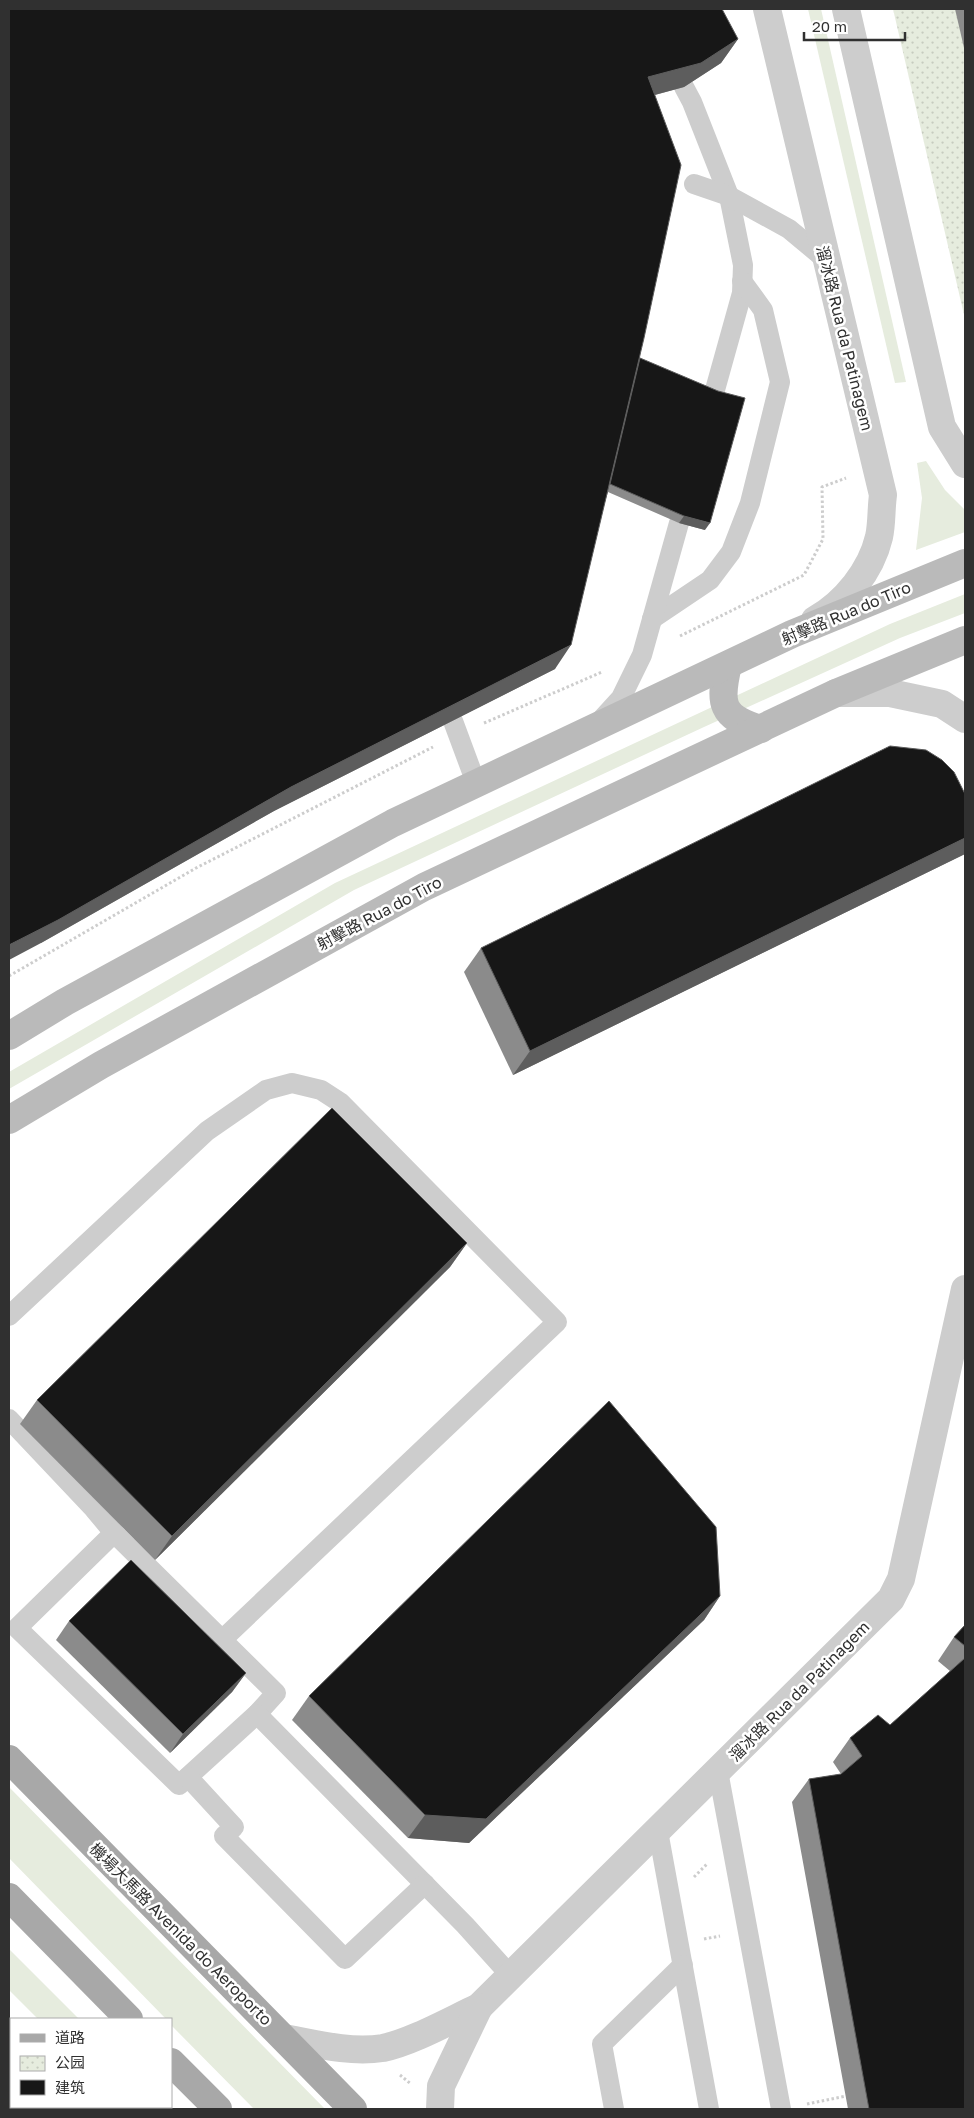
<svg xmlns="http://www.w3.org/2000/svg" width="974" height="2118" font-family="'Golos Text','Noto Sans SC',sans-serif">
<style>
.grass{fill:#e6ecde}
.park{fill:url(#park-dots)}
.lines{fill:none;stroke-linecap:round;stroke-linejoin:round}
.path{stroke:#cdcdcd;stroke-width:3;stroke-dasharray:2.5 2.5;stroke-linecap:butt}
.lane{stroke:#cdcdcd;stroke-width:20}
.street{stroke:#cdcdcd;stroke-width:28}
.secondary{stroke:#bababa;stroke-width:28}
.primary{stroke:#a8a8a8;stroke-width:28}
.wall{fill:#8b8b8b}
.shaded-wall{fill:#5d5d5d}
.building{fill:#171717;stroke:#5d5d5d}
.labels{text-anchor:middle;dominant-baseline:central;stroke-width:5;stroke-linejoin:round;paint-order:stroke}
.street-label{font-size:16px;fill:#303030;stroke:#fff}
</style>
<defs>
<pattern id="park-dots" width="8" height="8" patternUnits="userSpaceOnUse" patternTransform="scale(1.25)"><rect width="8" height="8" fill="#e6ecde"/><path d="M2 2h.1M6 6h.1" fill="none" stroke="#c6cbbf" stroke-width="1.8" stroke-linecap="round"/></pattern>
</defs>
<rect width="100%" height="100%" fill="#fff"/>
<g class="grass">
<path d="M 808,9 L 821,9 L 906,382 L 895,383 Z"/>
<path d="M 926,461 L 945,490 L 965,510 L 965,532 L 916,550 L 922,498 L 917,463 Z"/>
<path d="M 965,594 L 965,613 L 900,638 L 704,727 L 354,890 L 9,1089 L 9,1072 L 335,883 L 890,624 Z"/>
<path d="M 9,1787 L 325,2109 L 254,2109 L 171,2025 L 171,2019 L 166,2019 L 9,1858 Z"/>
<path d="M 9,1949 L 79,2019 L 38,2019 L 9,1990 Z"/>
<path d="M 9,2017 L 11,2019 L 11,2107 L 98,2107 L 101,2109 L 9,2109 Z"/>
</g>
<path class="park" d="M 893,9 L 965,9 L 965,319 Z"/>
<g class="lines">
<g class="path">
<path d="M 680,636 L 804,575 L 823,539 L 822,487 L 846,478"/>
<path d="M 484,723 L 602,672"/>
<path d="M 9,976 L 196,868 L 433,747"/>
<path d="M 694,1877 L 707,1864"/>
<path d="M 704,1939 L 720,1936"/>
<path d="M 400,2075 L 411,2084"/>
<path d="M 807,2104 L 846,2096"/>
</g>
<g class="lane">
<path d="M 684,87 L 692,102 L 729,196 L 743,265 L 742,293 L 713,397"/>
<path d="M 694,184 L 729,196 L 789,229 L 825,259"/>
<path d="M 652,619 L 710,580 L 731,552 L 750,503 L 780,382 L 763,310 L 742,281"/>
<path d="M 453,721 L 476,783"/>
<path d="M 600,721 L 621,698 L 642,655 L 679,523"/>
<path d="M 9,1316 L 207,1131 L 266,1090 L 292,1083 L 321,1090 L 341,1103 L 557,1322 L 223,1639"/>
<path d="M 9,1419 L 94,1509 L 114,1533"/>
<path d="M 114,1533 L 276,1693 L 257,1714 L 179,1785 L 17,1628 Z"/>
<path d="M 257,1714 L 465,1925 L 511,1976"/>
<path d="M 718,1771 L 781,2109"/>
<path d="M 188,1777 L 234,1827 L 224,1836 L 345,1959 L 425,1884"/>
<path d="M 658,1831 L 709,2109"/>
<path d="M 614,2109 L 602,2044 L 683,1965"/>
</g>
<g class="street">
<path d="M 767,9 L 883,495 C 881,509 882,524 879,537 C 871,571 845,603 815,620"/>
<path d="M 846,9 L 942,427 L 965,464"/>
<path d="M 836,693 L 890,693 L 942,704 L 965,719"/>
<path d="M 284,2038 C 316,2044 350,2053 383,2048 C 412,2042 451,2020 479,2007 L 891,1599 L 901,1579 L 965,1289"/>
<path d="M 440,2109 L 441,2086 L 479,2007"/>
</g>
<g class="secondary">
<path d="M 728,665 C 719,703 720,717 761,729"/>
<path d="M 9,1036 L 65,1002 L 393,823 L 792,634 L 965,563"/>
<path d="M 9,1120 L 101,1065 L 424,887 L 836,693 L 965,640"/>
</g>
<g class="primary">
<path d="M 9,1759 L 353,2109"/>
<path d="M 9,1897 L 129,2019"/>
<path d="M 171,2062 L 218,2109"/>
</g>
</g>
<g class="wall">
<path d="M 9,9 L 738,39 L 721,63 L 684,87 L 655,95 L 640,358 L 705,530 L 679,523 L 608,492 L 555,669 L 274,811 L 41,943 Z"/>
<path d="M 955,9 L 965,9 L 965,52 Z"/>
<path d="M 965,794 L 965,854 L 513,1075 L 464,972 L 481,948 Z"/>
<path d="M 467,1243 L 450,1267 L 155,1560 L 20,1424 L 37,1400 Z"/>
<path d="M 720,1596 L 704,1620 L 469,1843 L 408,1838 L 292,1720 L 309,1696 Z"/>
<path d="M 69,1621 L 246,1673 L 232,1692 L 170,1753 L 56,1640 Z"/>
<path d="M 965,1625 L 965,2109 L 848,2109 L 792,1802 L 809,1779 L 841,1774 L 833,1762 L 850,1738 L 890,1725 L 950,1671 L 938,1661 L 954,1637 Z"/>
</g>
<g class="shaded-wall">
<path d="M 738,39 L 721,63 L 684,87 L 632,101 L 648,77 Z"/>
<path d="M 684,516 L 710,523 L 705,530 L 679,523 Z"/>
<path d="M 571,645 L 555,669 L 274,811 L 41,943 L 9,960 L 9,945 L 291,787 Z"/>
<path d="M 965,838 L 965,854 L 513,1075 L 530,1051 Z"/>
<path d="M 467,1243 L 450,1267 L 155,1560 L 172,1536 Z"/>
<path d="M 720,1596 L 704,1620 L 469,1843 L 408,1838 L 425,1815 Z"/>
<path d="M 246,1673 L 232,1692 L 170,1753 L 183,1734 Z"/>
</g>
<g class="building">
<path d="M 9,9 L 722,9 L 738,39 L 701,63 L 648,77 L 681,165 L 644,338 L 571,645 L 291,787 L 58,920 L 9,945 Z"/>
<path d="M 640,358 L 718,391 L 745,398 L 710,523 L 684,516 L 610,484 Z"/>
<path d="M 890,746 L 926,750 L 942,760 L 954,772 L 965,794 L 965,838 L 530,1051 L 481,948 Z"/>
<path d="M 332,1108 L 467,1243 L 172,1536 L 37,1400 Z"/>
<path d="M 609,1401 L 716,1527 L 720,1596 L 486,1819 L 425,1815 L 309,1696 Z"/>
<path d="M 131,1560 L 246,1673 L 183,1734 L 69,1621 Z"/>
<path d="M 965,1625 L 965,1646 L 954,1637 Z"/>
<path d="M 965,1658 L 965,2109 L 869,2109 L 809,1779 L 841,1774 L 862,1756 L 850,1738 L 878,1715 L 890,1725 Z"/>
</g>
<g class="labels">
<g class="street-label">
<text transform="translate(845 338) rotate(76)">溜冰路 Rua da Patinagem</text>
<text transform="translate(846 613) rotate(-23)">射擊路 Rua do Tiro</text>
<text transform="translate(379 913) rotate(-28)">射擊路 Rua do Tiro</text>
<text transform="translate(799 1691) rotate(-45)">溜冰路 Rua da Patinagem</text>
<text transform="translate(181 1934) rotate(45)">機場大馬路 Avenida do Aeroporto</text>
</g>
</g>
<rect width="974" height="2118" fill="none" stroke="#303030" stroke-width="20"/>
<rect x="10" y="2018" width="162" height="90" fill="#ffffff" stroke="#acacac"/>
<rect x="20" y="2034" width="25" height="8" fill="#a8a8a8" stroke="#acacac"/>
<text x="55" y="2043" font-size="15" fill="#303030">道路</text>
<rect x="20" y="2056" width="25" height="15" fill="url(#park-dots)" stroke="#acacac"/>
<text x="55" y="2068" font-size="15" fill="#303030">公园</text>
<rect x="20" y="2080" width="25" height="15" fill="#171717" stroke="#acacac"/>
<text x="55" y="2093" font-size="15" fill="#303030">建筑</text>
<path d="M804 32v8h101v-8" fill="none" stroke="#303030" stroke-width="2.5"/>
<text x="812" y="32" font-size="15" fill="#303030" stroke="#ffffff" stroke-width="4" paint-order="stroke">20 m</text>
</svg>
